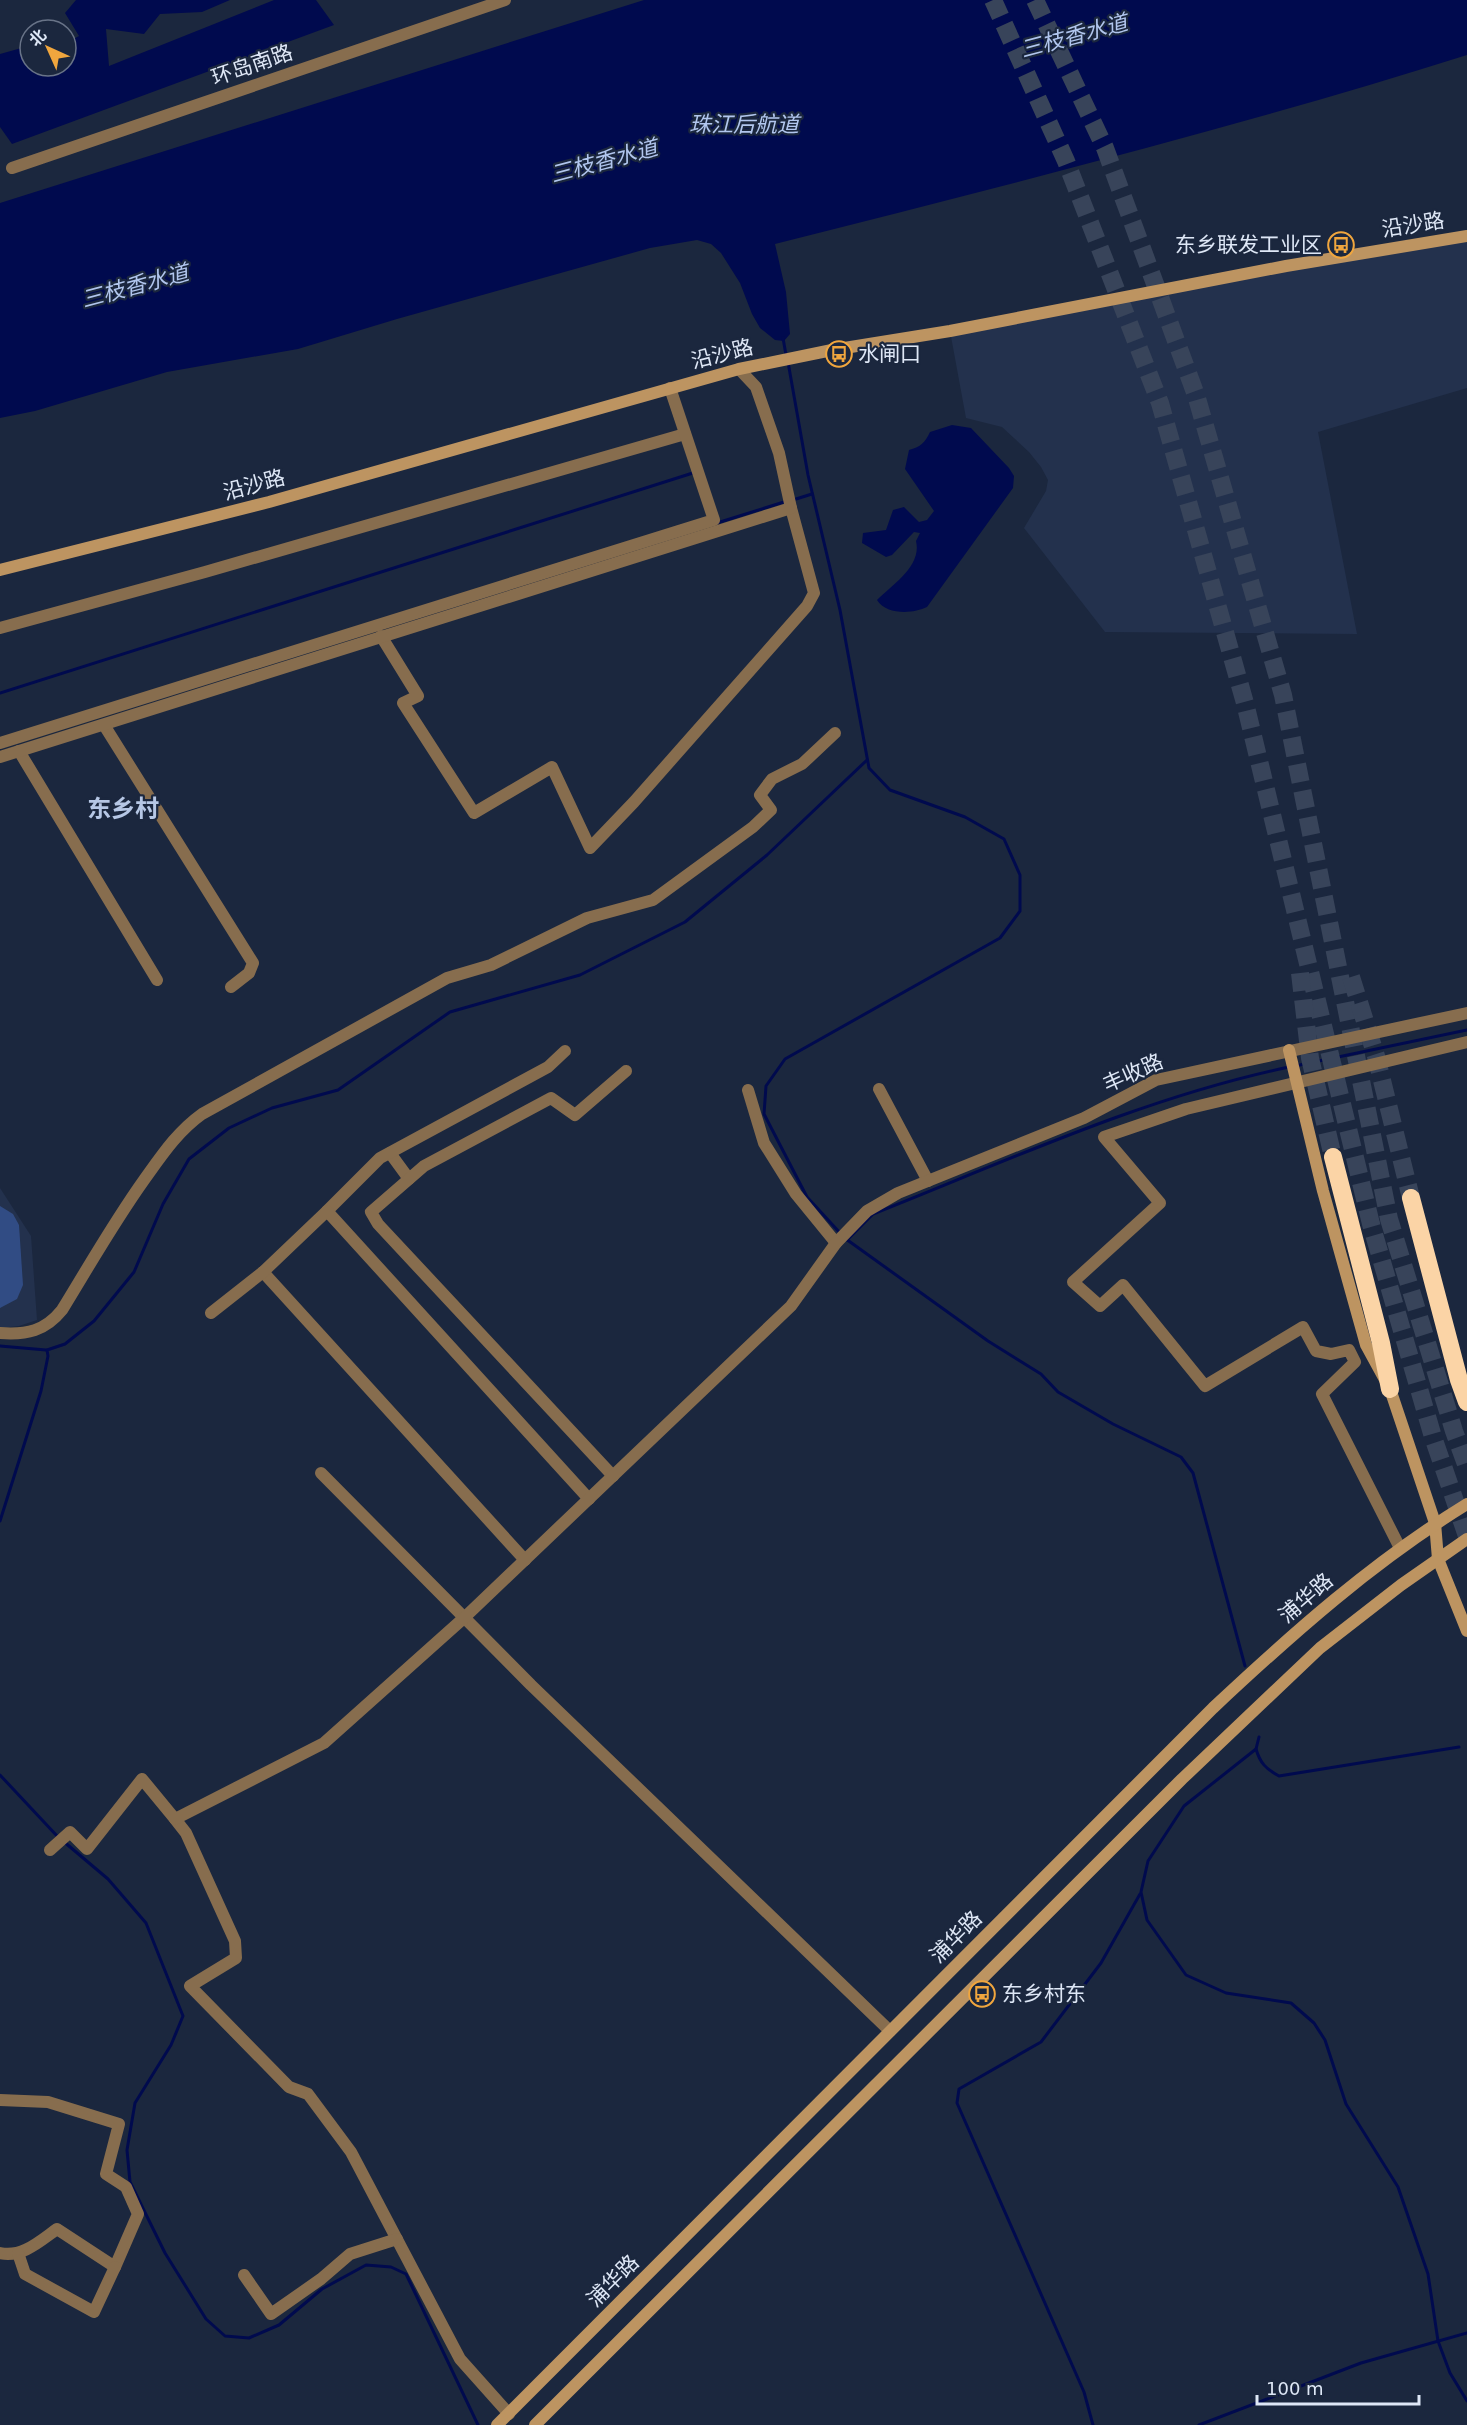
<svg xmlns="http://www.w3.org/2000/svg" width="1467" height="2425" font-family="'DejaVu Sans','Noto Sans SC',sans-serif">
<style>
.built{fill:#23314d}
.green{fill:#314c84}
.water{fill:#000a4e}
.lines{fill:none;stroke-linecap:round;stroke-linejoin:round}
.stream{stroke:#000a4e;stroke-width:3}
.highway-tunnel{stroke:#38445a;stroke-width:18;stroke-dasharray:18 9;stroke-linecap:butt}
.street{stroke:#876d4e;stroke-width:12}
.secondary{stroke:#bd9461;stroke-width:12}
.highway{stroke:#fbd4a6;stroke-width:18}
.labels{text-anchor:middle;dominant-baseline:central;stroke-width:4.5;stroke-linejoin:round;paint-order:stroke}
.street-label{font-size:21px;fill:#dee7f6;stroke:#1b273e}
.poi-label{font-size:21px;fill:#dee7f6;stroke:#1b273e;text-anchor:start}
.water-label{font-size:22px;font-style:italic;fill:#b1c6ee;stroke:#1b273e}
.quarter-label{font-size:24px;font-weight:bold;fill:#b6c7e5;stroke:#1b273e}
</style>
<rect width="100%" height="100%" fill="#1b273e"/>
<g class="built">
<path d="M 1467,236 L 1467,388 L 1318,432 L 1357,634 L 1105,632 L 1024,528 L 1046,491 L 1048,480 L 1041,467 L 1029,452 L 1002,427 L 966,418 L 950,331 Z"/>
<path d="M 0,1188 L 31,1236 L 37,1320 L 19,1326 L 0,1328 Z"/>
</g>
<path class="green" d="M 0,1206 L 13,1214 L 19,1225 L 23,1285 L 17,1299 L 0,1308 Z"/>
<g class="water">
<path d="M 76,0 L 230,0 L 202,12 L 160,14 L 144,34 L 106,29 L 109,66 L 274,0 L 316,0 L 334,25 L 12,144 L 0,127 L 0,54 L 25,47 L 30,49 L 30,66 L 66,66 L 66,43 L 79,36 L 65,13 Z"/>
<path d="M 644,0 L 1467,0 L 1467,55 C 1239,127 1007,185 775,244 L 786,292 L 790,334 L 784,341 L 775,340 L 760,328 L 752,314 L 740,283 L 721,253 L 711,244 L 697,240 L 650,248 L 397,319 L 298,349 L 167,372 L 35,411 L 0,418 L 0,203 Z"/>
<path d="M 952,425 L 971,428 L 1009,468 L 1014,476 L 1013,488 L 927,607 C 913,614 886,615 877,600 C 893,584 922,566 916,541 L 920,533 L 914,532 L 892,555 L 886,557 L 862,543 L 863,533 L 886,530 L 893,510 L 904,507 L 919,522 L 927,520 L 934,511 L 905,469 L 909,450 C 920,447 925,443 930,432 Z"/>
</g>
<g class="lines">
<g class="stream">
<path d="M 783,338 L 786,355"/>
<path d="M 788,362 L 808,475 L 840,610 L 869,768 L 890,790 L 965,817 L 1004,839 L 1020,875 L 1020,911 L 1000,938 L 785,1059 L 766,1086 L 764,1114 L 807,1197 L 841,1234"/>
<path d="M 796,499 L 812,494"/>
<path d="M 717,523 L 784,502"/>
<path d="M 0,693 L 696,472"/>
<path d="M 1295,1066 L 1467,1030"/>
<path d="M 846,1239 L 988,1341 L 1041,1374 L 1058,1392 L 1113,1424 L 1181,1457 L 1193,1473 L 1245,1666"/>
<path d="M 847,1240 L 873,1214 C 1009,1160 1145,1097 1289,1067"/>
<path d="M 0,1346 L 46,1350"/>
<path d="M 0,1521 L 41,1391 L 48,1356 L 47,1350 L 65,1344 L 94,1321 L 134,1272 L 163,1204 L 189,1159 L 229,1128 L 272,1108 L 338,1090 L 450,1012 L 580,975 L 685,922 L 767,855 L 867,760"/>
<path d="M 1259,1737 L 1256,1749 L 1184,1806 L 1148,1861 L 1141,1892 L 1147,1920 L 1186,1975 L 1226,1993 L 1291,2003 L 1314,2023 L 1325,2040 L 1346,2104 L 1398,2187 L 1428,2274 L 1438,2341 L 1450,2373 L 1467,2401"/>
<path d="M 1256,1749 C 1260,1763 1266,1769 1279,1776 L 1459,1747"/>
<path d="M 0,1775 L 58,1837"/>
<path d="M 63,1841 L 108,1879 L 146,1923 L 183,2016 L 171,2045 L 135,2103 L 127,2150 L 130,2182 L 165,2253 L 206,2319 L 225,2336 L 249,2338 L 279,2325 L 322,2289 L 366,2265 L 391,2267 L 406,2274 L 478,2425"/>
<path d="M 1093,2425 L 1084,2392 L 957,2103 L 959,2089 L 1041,2042 L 1101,1963 L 1140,1894"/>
<path d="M 1199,2425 L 1361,2363 L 1467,2333"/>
</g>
<g class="highway-tunnel">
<path d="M 993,0 L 1066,161 L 1160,403 L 1245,703 L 1371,1224 L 1433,1437 L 1467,1536"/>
<path d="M 1035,0 L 1105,148 L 1196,395 L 1283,695 L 1389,1219 L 1454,1431 L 1467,1467"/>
<path d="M 1300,973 L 1310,1058 L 1333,1157"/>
<path d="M 1351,977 L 1376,1056 L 1411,1198"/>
</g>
<g class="street">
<path d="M 12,168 L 505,0"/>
<path d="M 0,628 L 205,572 L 685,434"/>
<path d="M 381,636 L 418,696 L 403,703 L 474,813 L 552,767 L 590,848 L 634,802 L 807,606 L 814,593 L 791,508"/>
<path d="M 104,725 L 253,963 L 249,973 L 231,987"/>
<path d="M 0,743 L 714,520 L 670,388"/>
<path d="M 19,751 L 157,980"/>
<path d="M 0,757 L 791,508 L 779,453 L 756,387 L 739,369"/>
<path d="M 879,1089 L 928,1181"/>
<path d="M 748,1090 L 764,1143 L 796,1194 L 836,1243"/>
<path d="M 390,1153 L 409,1179"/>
<path d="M 327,1211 L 380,1158 L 548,1067 L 565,1051"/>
<path d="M 263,1272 L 525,1560"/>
<path d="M 211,1313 L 263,1272 L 327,1211 L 589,1499"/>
<path d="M 0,1333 C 27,1335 45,1331 62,1310 C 89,1266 114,1222 144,1180 C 162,1155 177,1132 202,1114 L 447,978 L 491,965 L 587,918 L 653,900 L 753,827 L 771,810 L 760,795 L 772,779 L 802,764 L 835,733"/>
<path d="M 321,1473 L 531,1685 L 890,2031"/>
<path d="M 613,1476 L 378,1224 L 371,1212 L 424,1166 L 551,1098 L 575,1115 L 626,1071"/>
<path d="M 1400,1548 L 1322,1394 L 1355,1362 L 1349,1350 L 1331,1354 L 1316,1351 L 1303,1327 L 1205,1386 L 1123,1285 L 1100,1306 L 1073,1282 L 1160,1203 L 1104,1137 L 1186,1109 L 1467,1042"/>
<path d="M 175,1819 L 186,1833 L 235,1941 L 236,1958 L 190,1986 L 289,2087 L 308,2094 L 351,2152 L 460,2359 L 509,2414"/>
<path d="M 50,1850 L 70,1832 L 87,1849 L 142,1779 L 175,1819 L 324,1743 L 465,1617 L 791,1306 L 836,1243 L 867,1211 L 898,1193 L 1084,1118 L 1156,1080 L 1467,1013"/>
<path d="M 0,2100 L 48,2102 L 119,2124 L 106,2174 L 126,2187 L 138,2214 L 115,2267 L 57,2229 C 40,2241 22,2258 0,2253"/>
<path d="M 18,2253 L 25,2274 L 94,2312 L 115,2267"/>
<path d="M 244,2275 L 271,2314 L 321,2279 L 350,2254 L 397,2239"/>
</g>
<g class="secondary">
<path d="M 0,570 L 269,502 L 739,369 L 832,350 L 950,331 L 1286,266 L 1467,236"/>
<path d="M 1289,1050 L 1323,1191 L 1366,1345 L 1390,1389 L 1435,1523 L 1438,1559 L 1467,1631"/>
<path d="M 497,2425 L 1213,1708 C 1293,1633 1374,1561 1467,1504"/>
<path d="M 535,2425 L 1182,1779 L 1320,1648 L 1401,1585 L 1467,1539"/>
</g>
<g class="highway">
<path d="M 1333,1157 L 1381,1343 L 1390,1389"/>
<path d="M 1411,1198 L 1459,1380 L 1467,1402"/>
</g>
</g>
<defs>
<g id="bus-ring" transform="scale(1.35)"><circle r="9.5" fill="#1b273e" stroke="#f0a63e" stroke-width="1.5"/><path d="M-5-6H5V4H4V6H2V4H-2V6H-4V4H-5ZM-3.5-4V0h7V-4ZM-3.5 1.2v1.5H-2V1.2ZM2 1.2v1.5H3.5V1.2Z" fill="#f0a63e"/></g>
</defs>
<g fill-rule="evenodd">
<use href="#bus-ring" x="1341" y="245"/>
<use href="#bus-ring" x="839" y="354"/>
<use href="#bus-ring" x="982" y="1994"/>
</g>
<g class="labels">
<g class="street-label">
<text transform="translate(252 65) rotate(-19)">环岛南路</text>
<text transform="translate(1413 225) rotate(-9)">沿沙路</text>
<text transform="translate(722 354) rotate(-14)">沿沙路</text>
<text transform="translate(254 485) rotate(-15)">沿沙路</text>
<text transform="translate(1133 1073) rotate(-24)">丰收路</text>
<text transform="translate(1306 1598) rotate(-41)">浦华路</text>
<text transform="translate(956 1937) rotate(-45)">浦华路</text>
<text transform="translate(613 2281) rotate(-45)">浦华路</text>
</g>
<g class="poi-label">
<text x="1322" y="245" text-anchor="end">东乡联发工业区</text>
<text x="858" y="354">水闸口</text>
<text x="1002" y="1994">东乡村东</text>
</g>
<g class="water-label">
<text transform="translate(1074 36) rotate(-15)">三枝香水道</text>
<text x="744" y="124">珠江后航道</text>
<text transform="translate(604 161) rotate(-15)">三枝香水道</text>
<text transform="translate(135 286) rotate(-15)">三枝香水道</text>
</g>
<g class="quarter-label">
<text x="123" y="809">东乡村</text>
</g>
</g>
<g transform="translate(48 48) rotate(315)"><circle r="28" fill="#1b273e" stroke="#697488" stroke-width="1.5"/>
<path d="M0-4.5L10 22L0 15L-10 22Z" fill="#f0a63e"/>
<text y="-9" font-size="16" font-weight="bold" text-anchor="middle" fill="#dee7f6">北</text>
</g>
<path d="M1257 2395v9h162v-9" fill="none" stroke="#dee7f6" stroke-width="3"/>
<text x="1266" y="2395" font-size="18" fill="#dee7f6" stroke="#1b273e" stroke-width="4.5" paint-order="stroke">100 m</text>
</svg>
